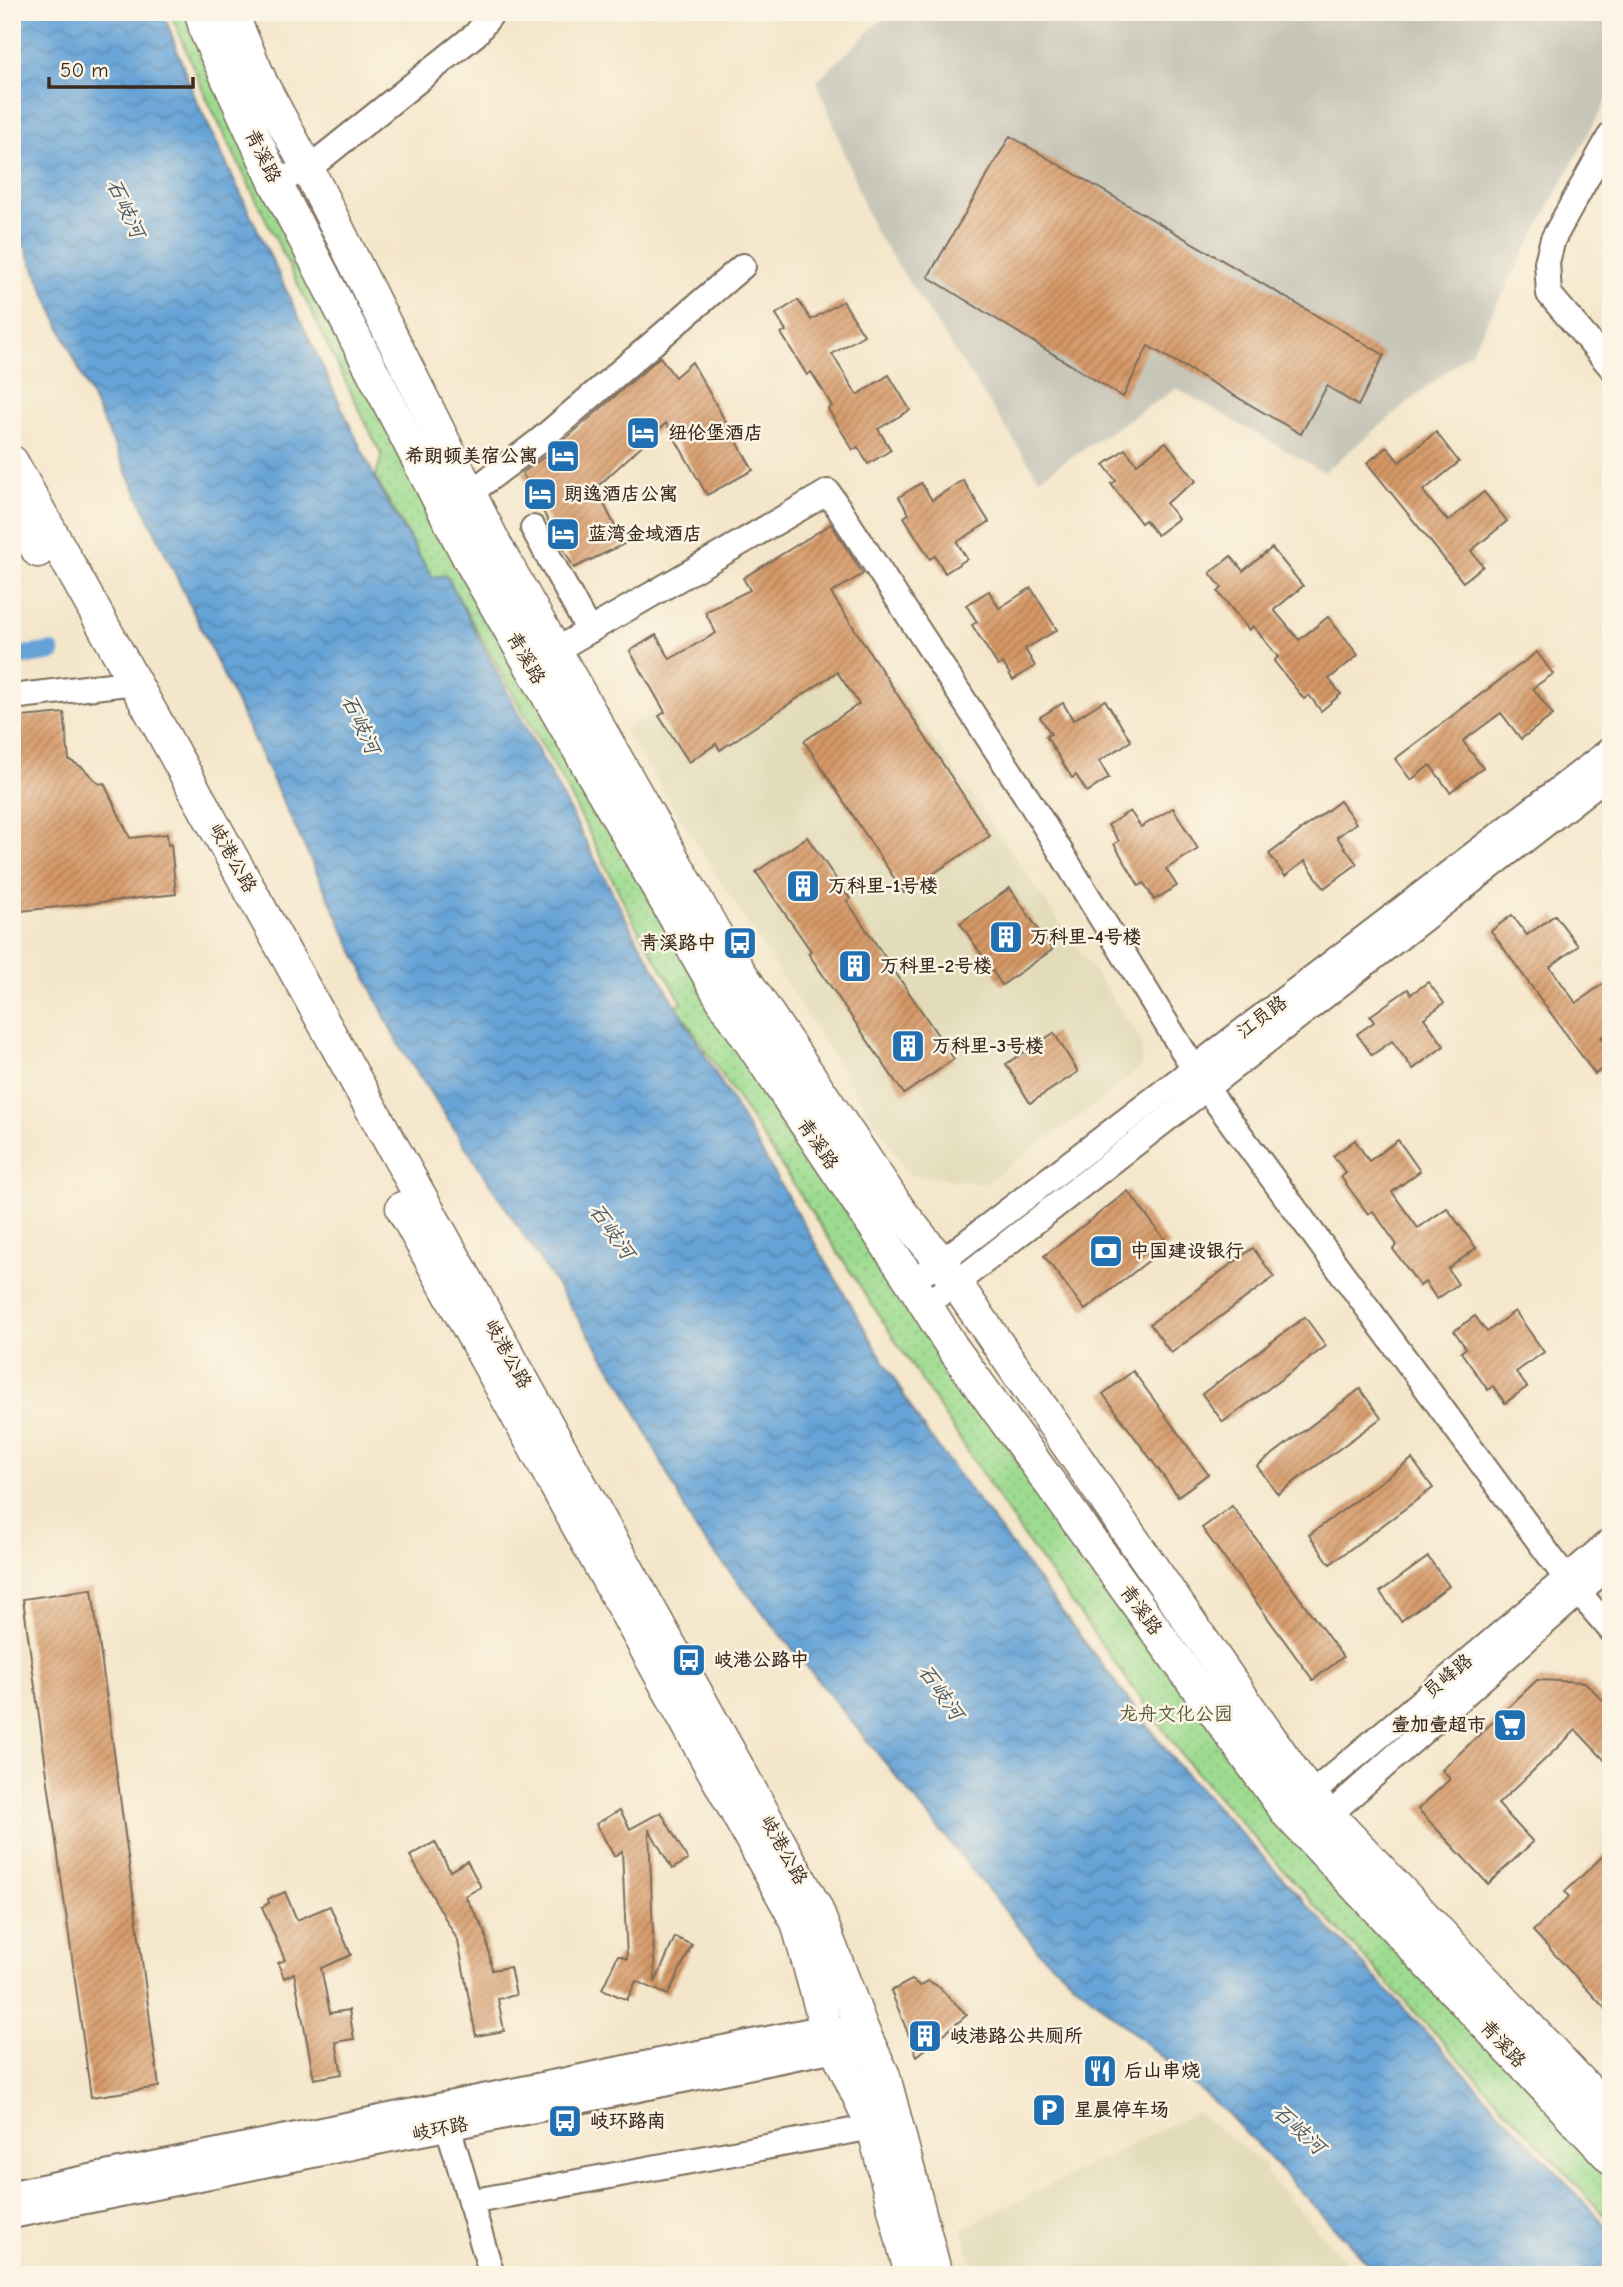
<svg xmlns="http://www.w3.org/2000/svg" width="1623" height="2287" font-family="'Comic Neue','LXGW WenKai TC',sans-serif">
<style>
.built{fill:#e3dcba}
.industrial{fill:#c6c5b8}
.grass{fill:url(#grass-dots);stroke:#6c8257;stroke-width:2}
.water{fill:url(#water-waves);stroke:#50667a;stroke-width:2}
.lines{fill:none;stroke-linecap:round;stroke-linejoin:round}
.canal{stroke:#65a3d7;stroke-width:19}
.building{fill:url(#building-hatch)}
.minor-casing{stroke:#7c6c5a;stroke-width:28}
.major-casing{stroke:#7c6c5a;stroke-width:35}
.minor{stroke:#fff;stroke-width:24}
.major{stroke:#fff;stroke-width:32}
.labels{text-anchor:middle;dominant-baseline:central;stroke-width:5;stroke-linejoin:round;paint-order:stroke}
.street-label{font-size:19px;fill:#3b2a1e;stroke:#fcf5e5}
.poi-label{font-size:19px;font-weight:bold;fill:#3b2a1e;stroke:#fcf5e5;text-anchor:start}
.park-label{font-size:19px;fill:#54563a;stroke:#fcf5e5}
.water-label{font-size:21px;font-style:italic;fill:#4c5a68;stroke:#fcf5e5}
</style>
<defs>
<pattern id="grass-dots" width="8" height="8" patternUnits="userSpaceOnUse" patternTransform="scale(1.75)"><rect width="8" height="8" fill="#9ddb90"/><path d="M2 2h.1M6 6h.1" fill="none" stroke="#88bc7c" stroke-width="1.8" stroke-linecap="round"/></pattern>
<pattern id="water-waves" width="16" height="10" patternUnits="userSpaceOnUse" patternTransform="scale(1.75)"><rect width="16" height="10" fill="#65a3d7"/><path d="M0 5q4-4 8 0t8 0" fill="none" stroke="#5485ae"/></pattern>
<pattern id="building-hatch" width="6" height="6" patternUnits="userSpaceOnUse" patternTransform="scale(1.75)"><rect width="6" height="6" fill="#d59866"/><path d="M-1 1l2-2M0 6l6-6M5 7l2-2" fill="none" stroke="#ae7c53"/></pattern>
</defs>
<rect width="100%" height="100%" fill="#fcf5e5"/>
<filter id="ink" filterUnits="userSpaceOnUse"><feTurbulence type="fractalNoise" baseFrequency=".0143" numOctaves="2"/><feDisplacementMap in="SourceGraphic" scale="14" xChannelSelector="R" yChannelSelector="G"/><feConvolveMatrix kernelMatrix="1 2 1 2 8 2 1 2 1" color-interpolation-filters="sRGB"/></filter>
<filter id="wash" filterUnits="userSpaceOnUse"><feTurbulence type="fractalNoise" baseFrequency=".00686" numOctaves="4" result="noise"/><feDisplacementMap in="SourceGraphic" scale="28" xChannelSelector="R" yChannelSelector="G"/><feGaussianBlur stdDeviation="1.57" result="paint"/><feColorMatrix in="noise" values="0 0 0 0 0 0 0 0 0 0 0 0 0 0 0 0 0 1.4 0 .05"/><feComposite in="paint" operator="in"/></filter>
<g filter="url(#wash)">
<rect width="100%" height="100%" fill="#f4e6ca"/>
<g class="built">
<path d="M 835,597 L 1141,1040 L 1142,1066 L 1084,1113 L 984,1184 L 909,1175 L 624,730 L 732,665 Z"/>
<path d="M 1197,2112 L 1263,2163 L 1268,2176 L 1358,2275 L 975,2275 L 962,2229 Z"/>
</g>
<path class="industrial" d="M 890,12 L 1611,12 L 1611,92 L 1472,350 L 1324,472 L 1177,388 L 1039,478 L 873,228 L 817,81 Z"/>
<path class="grass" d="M 170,12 L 194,12 L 657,914 L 867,1245 L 1039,1492 L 1452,2003 L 1611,2174 L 1611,2222 L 1304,1893 L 1187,1762 L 1021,1533 L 677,1006 L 682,1002 L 636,926 L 569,793 L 446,575 L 432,577 L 375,477 L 382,456 L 205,95 Z"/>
<path class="water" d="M 12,12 L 163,12 L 193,93 L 383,495 L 432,577 L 446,575 L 632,930 L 921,1425 L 1179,1767 L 1611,2231 L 1611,2275 L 1379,2275 L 1228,2114 L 1039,1952 L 695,1529 L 624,1388 L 397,1042 L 89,392 L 12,218 Z"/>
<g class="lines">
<path class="canal" d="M 12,657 L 51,652"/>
</g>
<g id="blocks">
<g class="building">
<path d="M 1010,136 L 1384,355 L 1358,406 L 1327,386 L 1301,434 L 1148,346 L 1123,397 L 928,277 Z"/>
<path d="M 798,300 L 811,320 L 843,301 L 864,335 L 832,354 L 845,375 L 857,395 L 889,375 L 910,410 L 878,429 L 891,450 L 868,464 L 858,447 L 853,450 L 828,409 L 832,406 L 822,389 L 811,372 L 807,375 L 781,333 L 786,331 L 776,314 Z"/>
<path d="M 660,357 L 675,377 L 692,362 L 753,470 L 707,495 L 666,423 L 596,488 L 624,544 L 574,568 L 522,473 L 548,454 Z"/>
<path d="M 1436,432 L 1459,462 L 1423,491 L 1435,506 L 1448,521 L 1484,492 L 1507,521 L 1471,551 L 1483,566 L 1463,582 L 1367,463 L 1387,447 L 1399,462 Z"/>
<path d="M 1166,442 L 1196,481 L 1166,503 L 1178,519 L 1157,535 L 1145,520 L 1141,523 L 1111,484 L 1116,481 L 1104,465 L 1125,449 L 1137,464 Z"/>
<path d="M 963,480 L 989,522 L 957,542 L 967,559 L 945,573 L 935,556 L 930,559 L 904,517 L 909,514 L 899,497 L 921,483 L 932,500 Z"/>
<path d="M 831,524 L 863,574 L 831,593 L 990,836 L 904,893 L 804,741 L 859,704 L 837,672 L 720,750 L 716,744 L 689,762 L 659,716 L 665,712 L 630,651 L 656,635 L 670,659 L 716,633 L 705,612 L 750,590 L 743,578 Z"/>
<path d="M 1272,548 L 1303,586 L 1274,610 L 1299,640 L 1328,617 L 1358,655 L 1329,679 L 1341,694 L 1321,711 L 1309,695 L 1304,699 L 1274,661 L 1278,657 L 1253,626 L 1249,630 L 1218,592 L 1222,588 L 1210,573 L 1231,556 L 1243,571 Z"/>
<path d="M 1031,588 L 1057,630 L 1025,649 L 1035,666 L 1013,680 L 1003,663 L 998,666 L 972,625 L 977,622 L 966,605 L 989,591 L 999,608 Z"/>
<path d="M 1537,652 L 1553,674 L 1533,688 L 1553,715 L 1521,739 L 1501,713 L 1463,741 L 1483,768 L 1450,792 L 1430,765 L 1411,780 L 1395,759 Z"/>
<path d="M 1105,700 L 1131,741 L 1099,761 L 1109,778 L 1087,792 L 1076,775 L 1072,778 L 1046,736 L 1051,734 L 1040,717 L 1063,703 L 1073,720 Z"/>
<path d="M 64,713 L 69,760 L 82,767 L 99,784 L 104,783 L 130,838 L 167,834 L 168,845 L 171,844 L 176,894 L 12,912 L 12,718 Z"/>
<path d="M 1340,801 L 1356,823 L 1337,837 L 1357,864 L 1324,888 L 1305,861 L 1285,876 L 1269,854 Z"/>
<path d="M 1173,808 L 1198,849 L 1166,869 L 1177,886 L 1154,900 L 1144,883 L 1139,886 L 1114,844 L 1119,841 L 1108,825 L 1130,811 L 1141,827 Z"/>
<path d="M 807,837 L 850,899 L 847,901 L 954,1059 L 904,1094 L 808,953 L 811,951 L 756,872 Z"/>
<path d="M 1010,888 L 1052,950 L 1002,985 L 960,923 Z"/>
<path d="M 1512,915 L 1527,935 L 1555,915 L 1578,946 L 1550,967 L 1576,1003 L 1604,983 L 1611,992 L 1611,1030 L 1601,1038 L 1611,1051 L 1611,1063 L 1595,1074 L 1491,931 Z"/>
<path d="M 1428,982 L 1444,1003 L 1424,1018 L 1444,1046 L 1413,1069 L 1392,1041 L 1372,1055 L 1357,1034 L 1374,1022 L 1370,1016 L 1408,989 L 1411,994 Z"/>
<path d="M 1054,1033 L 1078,1072 L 1030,1103 L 1006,1064 Z"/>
<path d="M 1355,1140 L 1369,1161 L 1398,1140 L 1420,1171 L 1392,1192 L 1418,1228 L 1447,1208 L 1476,1248 L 1448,1269 L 1458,1284 L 1437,1299 L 1425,1282 L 1420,1286 L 1393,1249 L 1397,1245 L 1373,1211 L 1368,1214 L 1341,1177 L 1346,1173 L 1333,1156 Z"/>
<path d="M 1128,1191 L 1169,1245 L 1085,1310 L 1044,1256 Z"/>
<path d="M 1253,1248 L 1274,1277 L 1171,1353 L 1150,1324 Z"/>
<path d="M 1515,1311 L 1544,1352 L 1516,1372 L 1527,1387 L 1505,1403 L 1493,1386 L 1488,1390 L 1461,1352 L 1466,1348 L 1454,1331 L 1475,1316 L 1487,1332 Z"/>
<path d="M 1305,1317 L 1326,1346 L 1223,1422 L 1202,1394 Z"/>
<path d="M 1133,1371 L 1208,1474 L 1178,1496 L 1103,1394 Z"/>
<path d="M 1360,1389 L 1381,1418 L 1278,1494 L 1257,1466 Z"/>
<path d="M 1412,1459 L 1433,1488 L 1330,1564 L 1309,1535 Z"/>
<path d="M 1232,1506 L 1343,1657 L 1313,1680 L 1202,1528 Z"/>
<path d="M 1428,1557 L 1449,1586 L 1401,1621 L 1380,1592 Z"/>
<path d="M 92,1589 L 159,2087 L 91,2097 L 23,1599 Z"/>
<path d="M 1537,1680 L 1585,1682 L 1611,1709 L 1611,1767 L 1576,1730 L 1498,1804 L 1533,1842 L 1488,1884 L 1418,1809 L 1450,1779 L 1442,1770 Z"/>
<path d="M 620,1810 L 630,1829 L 661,1812 L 688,1860 L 672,1869 L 649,1829 L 655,1983 L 675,1937 L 692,1945 L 668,1995 L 636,1981 L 627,2000 L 602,1989 L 618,1955 L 627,1959 L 622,1851 L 614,1856 L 596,1824 Z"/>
<path d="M 435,1842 L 450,1871 L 467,1861 L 481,1887 L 465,1896 L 485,1931 L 492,1970 L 510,1967 L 516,1995 L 498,1999 L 504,2031 L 476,2036 L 458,1941 L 410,1856 Z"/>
<path d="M 1611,1848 L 1611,2015 L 1533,1931 L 1569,1897 L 1565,1892 Z"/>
<path d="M 285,1892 L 297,1920 L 330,1906 L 351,1955 L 321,1968 L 330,2013 L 349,2010 L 354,2039 L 336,2042 L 342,2074 L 314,2079 L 294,1973 L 284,1978 L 278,1963 L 285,1960 L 262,1907 L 269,1903 L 268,1899 Z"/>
<path d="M 912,1980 L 920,1986 L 928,1981 L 938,1986 L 967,2015 L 917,2056 L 891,1991 Z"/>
</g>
</g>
</g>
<g filter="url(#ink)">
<use href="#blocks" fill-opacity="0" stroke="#7c6c5a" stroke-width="2"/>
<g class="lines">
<g class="minor-casing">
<g id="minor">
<path d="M 1611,134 L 1553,239 L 1547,262 L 1549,294 L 1611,367"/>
<path d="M 275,182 L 308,169 L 476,34 L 493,12"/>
<path d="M 457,503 L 539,441 L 743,266"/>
<path d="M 533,528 L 589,631"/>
<path d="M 556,650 L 828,492 L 1025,794 L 1206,1088 L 1566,1578 L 1611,1630"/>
<path d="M 12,697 L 135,682"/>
<path d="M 911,1281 L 941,1262 L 1611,749"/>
<path d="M 926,1304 L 955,1284 L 1611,773"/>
<path d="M 1296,1807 L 1611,1540"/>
<path d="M 1314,1825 L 1328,1816 L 1611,1564"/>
<path d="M 444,2113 L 492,2275"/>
<path d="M 12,2193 L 826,2027 L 841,2029"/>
<path d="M 470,2202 L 873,2127"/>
<path d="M 12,2216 L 836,2049 L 850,2040"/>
</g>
</g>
<g class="major-casing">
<g id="major">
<path d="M 201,12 L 206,32 L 275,182 L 468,557 L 723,1001 L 911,1281 L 952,1347 L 1288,1814 L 1611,2158"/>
<path d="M 231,12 L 262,84 L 308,169 L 495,544 L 723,947 L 901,1212 L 941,1262 L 1309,1794 L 1611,2114"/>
<path d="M 12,462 L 816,1908 L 863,2031 L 884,2076 L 936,2275"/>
<path d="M 12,507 L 38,551"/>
<path d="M 402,1208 L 797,1922 L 826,2027 L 873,2127 L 911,2275"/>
</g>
</g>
<use href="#minor" class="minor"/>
<use href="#major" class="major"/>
</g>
</g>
<defs>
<g id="hotel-square" transform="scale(1.75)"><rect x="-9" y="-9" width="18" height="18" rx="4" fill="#1f6fb2" stroke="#fcf5e5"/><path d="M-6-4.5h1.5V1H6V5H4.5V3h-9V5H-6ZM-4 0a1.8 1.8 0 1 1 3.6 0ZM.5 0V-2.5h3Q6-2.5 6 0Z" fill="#fff"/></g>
<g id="building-square" transform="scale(1.75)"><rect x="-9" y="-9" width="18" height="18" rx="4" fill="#1f6fb2" stroke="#fcf5e5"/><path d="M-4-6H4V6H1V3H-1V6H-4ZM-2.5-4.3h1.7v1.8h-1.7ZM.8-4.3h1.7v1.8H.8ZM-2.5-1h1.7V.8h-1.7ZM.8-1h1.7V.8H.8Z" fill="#fff"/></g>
<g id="bus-square" transform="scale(1.75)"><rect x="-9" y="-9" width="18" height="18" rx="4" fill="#1f6fb2" stroke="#fcf5e5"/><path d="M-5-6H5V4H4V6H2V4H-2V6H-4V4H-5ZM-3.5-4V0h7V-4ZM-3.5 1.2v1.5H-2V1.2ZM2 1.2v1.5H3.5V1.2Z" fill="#fff"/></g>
<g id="bank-square" transform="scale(1.75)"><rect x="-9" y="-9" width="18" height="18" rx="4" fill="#1f6fb2" stroke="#fcf5e5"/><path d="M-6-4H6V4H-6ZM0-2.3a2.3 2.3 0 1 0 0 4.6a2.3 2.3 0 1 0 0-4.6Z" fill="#fff"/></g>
<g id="supermarket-square" transform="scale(1.75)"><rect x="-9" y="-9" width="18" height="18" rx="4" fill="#1f6fb2" stroke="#fcf5e5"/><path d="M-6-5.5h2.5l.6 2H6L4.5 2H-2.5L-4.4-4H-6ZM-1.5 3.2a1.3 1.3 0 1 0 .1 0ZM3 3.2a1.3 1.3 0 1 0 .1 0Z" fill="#fff"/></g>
<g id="restaurant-square" transform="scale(1.75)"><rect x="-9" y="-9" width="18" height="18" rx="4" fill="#1f6fb2" stroke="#fcf5e5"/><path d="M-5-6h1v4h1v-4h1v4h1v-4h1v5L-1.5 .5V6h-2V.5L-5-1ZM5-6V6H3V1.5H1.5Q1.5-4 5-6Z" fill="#fff"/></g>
<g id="parking-square" transform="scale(1.75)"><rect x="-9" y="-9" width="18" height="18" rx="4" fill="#1f6fb2" stroke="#fcf5e5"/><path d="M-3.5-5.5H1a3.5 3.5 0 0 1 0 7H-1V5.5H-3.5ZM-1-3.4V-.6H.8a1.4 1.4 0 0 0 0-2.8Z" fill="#fff"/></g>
</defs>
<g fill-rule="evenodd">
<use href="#hotel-square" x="643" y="433"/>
<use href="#hotel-square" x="563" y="456"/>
<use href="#hotel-square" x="540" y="494"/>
<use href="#hotel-square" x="563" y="534"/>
<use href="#building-square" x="803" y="886"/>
<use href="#building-square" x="1006" y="937"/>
<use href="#bus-square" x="740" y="943"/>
<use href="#building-square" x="855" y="966"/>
<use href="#building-square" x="908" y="1046"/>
<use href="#bank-square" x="1106" y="1251"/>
<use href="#bus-square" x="689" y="1660"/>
<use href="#supermarket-square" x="1510" y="1725"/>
<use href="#building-square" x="925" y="2036"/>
<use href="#restaurant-square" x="1100" y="2071"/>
<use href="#parking-square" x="1049" y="2110"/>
<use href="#bus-square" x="565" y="2121"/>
</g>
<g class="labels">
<g class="street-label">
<text transform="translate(263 156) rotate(64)">青溪路</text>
<text transform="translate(526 658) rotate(60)">青溪路</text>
<text transform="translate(233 858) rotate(61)">岐港公路</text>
<text transform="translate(1262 1017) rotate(-37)">江员路</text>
<text transform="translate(818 1144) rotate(56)">青溪路</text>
<text transform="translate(508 1354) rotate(61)">岐港公路</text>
<text transform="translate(1141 1610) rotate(54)">青溪路</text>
<text transform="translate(1448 1676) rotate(-40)">员峰路</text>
<text transform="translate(784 1850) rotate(61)">岐港公路</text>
<text transform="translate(1503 2044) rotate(47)">青溪路</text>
<text transform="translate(440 2129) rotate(-11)">岐环路</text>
</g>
<g class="poi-label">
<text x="668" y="433">纽伦堡酒店</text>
<text x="538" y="456" text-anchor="end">希朗顿美宿公寓</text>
<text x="564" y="494">朗逸酒店公寓</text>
<text x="588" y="534">蓝湾金域酒店</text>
<text x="828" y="886">万科里-1号楼</text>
<text x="1030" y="937">万科里-4号楼</text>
<text x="716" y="943" text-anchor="end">青溪路中</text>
<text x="880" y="966">万科里-2号楼</text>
<text x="932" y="1046">万科里-3号楼</text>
<text x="1130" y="1251">中国建设银行</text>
<text x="714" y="1660">岐港公路中</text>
<text x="1486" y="1725" text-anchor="end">壹加壹超市</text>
<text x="950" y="2036">岐港路公共厕所</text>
<text x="1124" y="2071">后山串烧</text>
<text x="1074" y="2110">星晨停车场</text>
<text x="590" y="2121">岐环路南</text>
</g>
<g class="park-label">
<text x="1176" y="1714">龙舟文化公园</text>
</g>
<g class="water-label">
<text transform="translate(126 208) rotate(65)">石岐河</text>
<text transform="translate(361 724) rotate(65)">石岐河</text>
<text transform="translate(612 1231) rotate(55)">石岐河</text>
<text transform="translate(941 1692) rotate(55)">石岐河</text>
<text transform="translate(1299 2129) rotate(43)">石岐河</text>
</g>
</g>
<rect width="1623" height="2287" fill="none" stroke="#fcf5e5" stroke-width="42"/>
<path d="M49 77v10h144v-10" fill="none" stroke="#3b2a1e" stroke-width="3.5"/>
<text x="60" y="77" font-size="21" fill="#3b2a1e" stroke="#fcf5e5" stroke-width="5" paint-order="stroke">50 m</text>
</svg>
